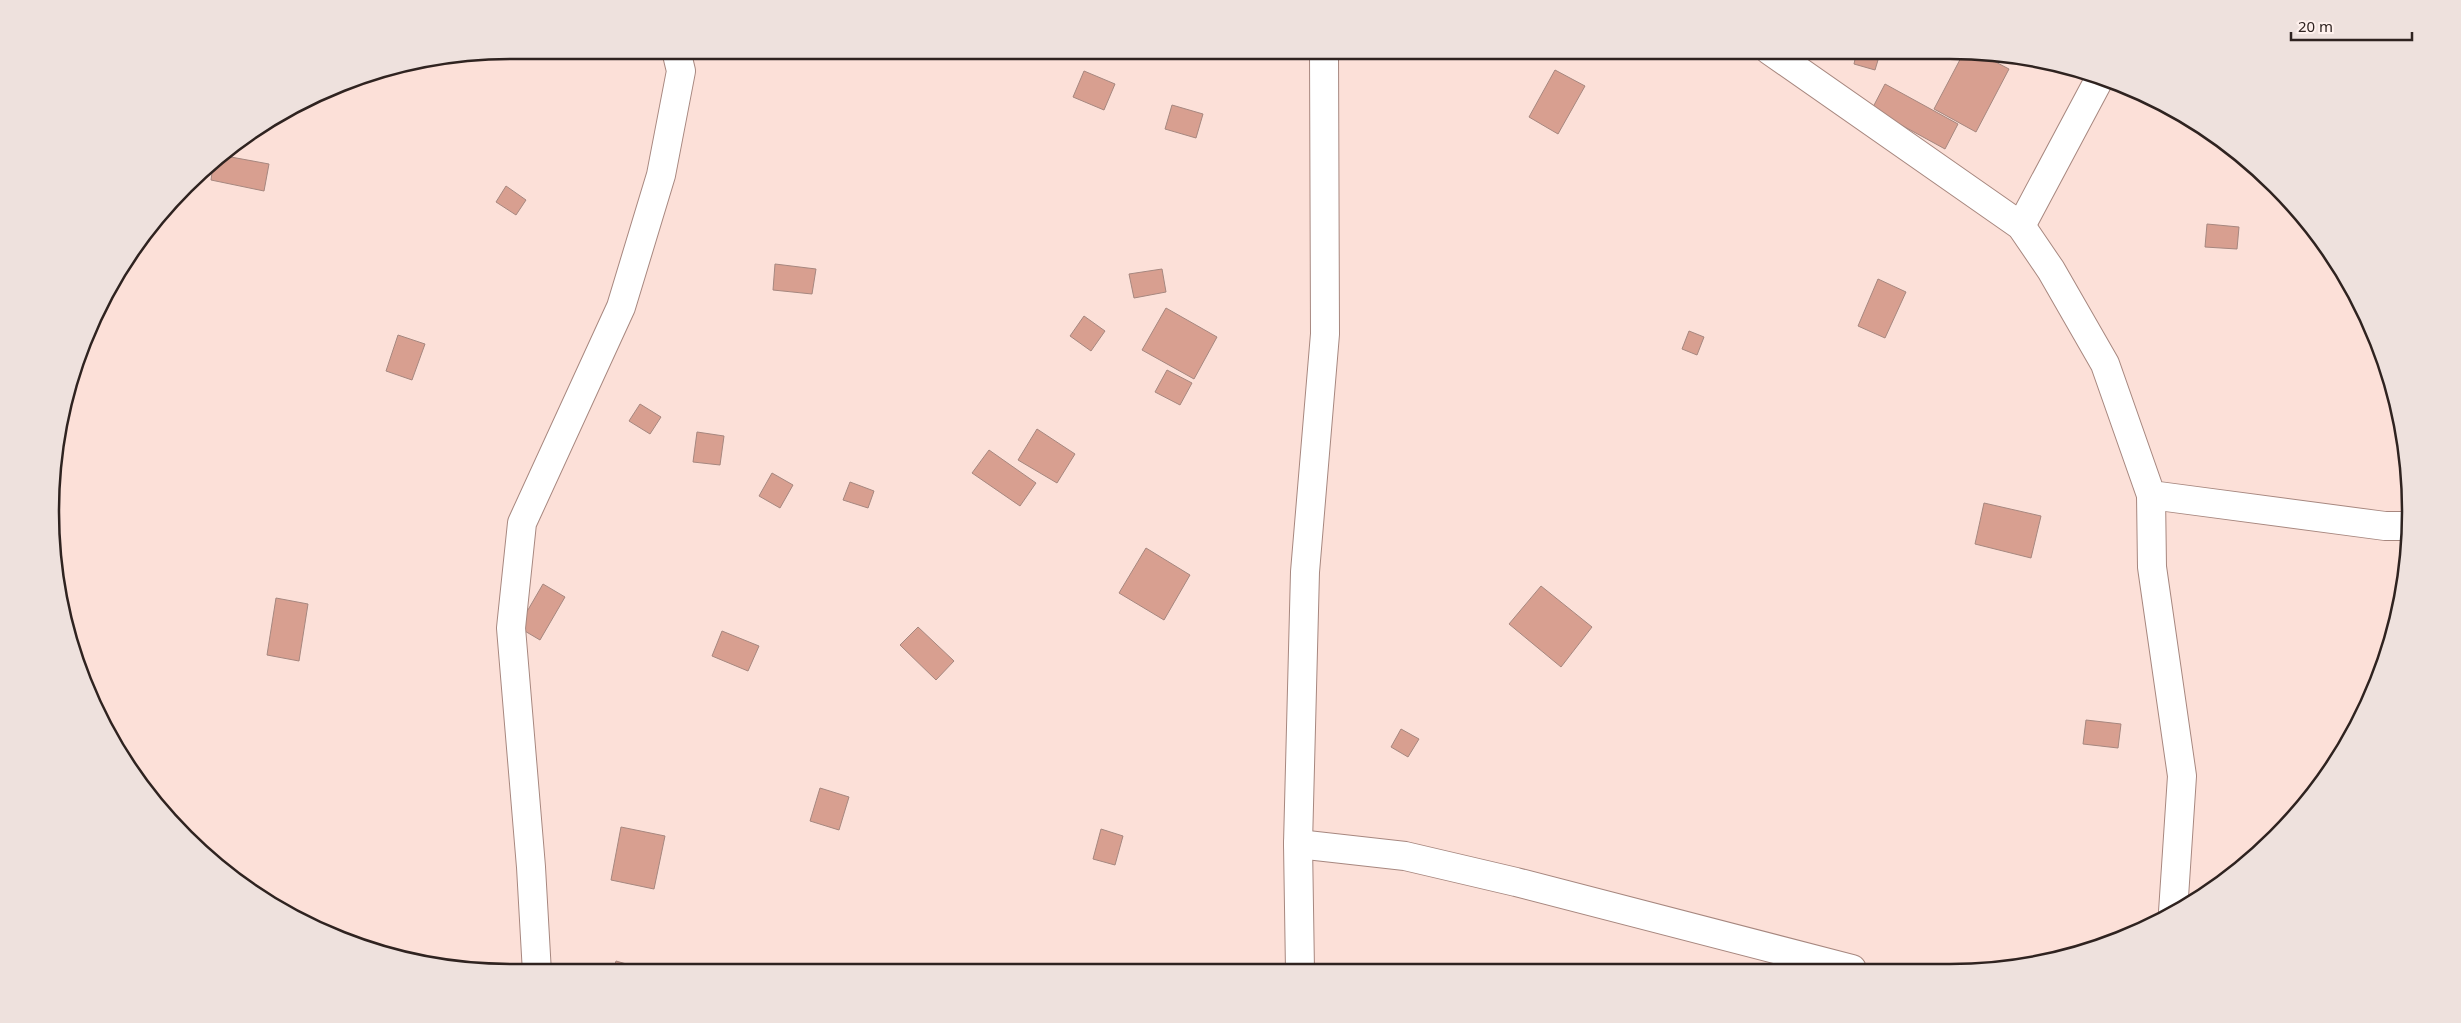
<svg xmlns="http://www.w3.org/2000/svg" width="2461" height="1023" font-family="'Noto Sans',sans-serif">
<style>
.building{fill:#d89f90;stroke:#a6877f}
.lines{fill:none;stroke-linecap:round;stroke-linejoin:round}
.street-casing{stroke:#a7877f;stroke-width:30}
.street{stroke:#fff;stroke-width:28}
.rim{fill:none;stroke:#2f2320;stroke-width:2.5}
</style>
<rect width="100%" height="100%" fill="#fce0d8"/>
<g class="building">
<path d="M 943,50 L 968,50 L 968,56 L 943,55 Z"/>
<path d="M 1857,50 L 1881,50 L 1875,70 L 1854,64 Z"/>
<path d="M 1964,52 L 1984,56 L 2009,69 L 1976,132 L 1934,109 Z"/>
<path d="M 1555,70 L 1585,86 L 1558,134 L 1529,117 Z"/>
<path d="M 1084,71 L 1115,84 L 1104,110 L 1073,97 Z"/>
<path d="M 1885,84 L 1958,124 L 1945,149 L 1872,109 Z"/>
<path d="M 1172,105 L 1203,114 L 1196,138 L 1165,129 Z"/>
<path d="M 220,155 L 269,164 L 264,191 L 211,180 L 214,159 Z"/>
<path d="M 506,186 L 526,200 L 516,215 L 496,202 Z"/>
<path d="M 2292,205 L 2312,227 L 2310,229 L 2288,209 Z"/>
<path d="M 2207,224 L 2239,227 L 2237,249 L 2205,247 Z"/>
<path d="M 775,264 L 816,269 L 812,294 L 773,290 Z"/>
<path d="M 1162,269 L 1166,292 L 1134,298 L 1129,274 Z"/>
<path d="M 1878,279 L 1906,292 L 1885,338 L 1858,326 Z"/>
<path d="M 1166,308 L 1217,337 L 1194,379 L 1142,350 Z"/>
<path d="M 1084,316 L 1105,331 L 1091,351 L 1070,336 Z"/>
<path d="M 1689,331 L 1704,337 L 1697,355 L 1682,349 Z"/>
<path d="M 398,335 L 425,344 L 412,380 L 386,371 Z"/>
<path d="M 1167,370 L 1192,383 L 1180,405 L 1155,392 Z"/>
<path d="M 640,404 L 661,417 L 650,434 L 629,421 Z"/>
<path d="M 1037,429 L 1075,454 L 1057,483 L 1018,460 Z"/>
<path d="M 697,432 L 724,436 L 720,465 L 693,462 Z"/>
<path d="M 989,450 L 1036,483 L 1020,506 L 972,473 Z"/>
<path d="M 772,473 L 793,485 L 780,508 L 759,496 Z"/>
<path d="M 850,482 L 874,491 L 868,508 L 843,500 Z"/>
<path d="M 1984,503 L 2041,516 L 2031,558 L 1975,544 Z"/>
<path d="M 1146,548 L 1190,575 L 1164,620 L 1119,593 Z"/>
<path d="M 543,584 L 565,597 L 540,640 L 518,627 Z"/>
<path d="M 1541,586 L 1592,627 L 1561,667 L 1509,624 Z"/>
<path d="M 276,598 L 308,604 L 299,661 L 267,655 Z"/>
<path d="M 918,627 L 954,661 L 936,680 L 900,645 Z"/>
<path d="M 722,631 L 759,646 L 748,671 L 712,656 Z"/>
<path d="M 2086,720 L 2121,724 L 2118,748 L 2083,744 Z"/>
<path d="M 1401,729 L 1419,739 L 1408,757 L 1391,747 Z"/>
<path d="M 820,788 L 849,797 L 839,830 L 810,821 Z"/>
<path d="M 621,827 L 665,836 L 654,889 L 611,880 Z"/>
<path d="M 1101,829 L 1123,836 L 1115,865 L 1093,859 Z"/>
<path d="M 616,961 L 651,971 L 651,973 L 612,973 Z"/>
</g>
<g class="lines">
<g class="street-casing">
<g id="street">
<path d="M 1769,50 L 2021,226 L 2051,270 L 2105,364 L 2151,495 L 2385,526 L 2409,526"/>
<path d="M 2021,226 L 2101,76"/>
<path d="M 2151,495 L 2152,567 L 2182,776 L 2173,912"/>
<path d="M 1298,844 L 1405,856 L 1516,882 L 1852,969"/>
<path d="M 1300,971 L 1298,844 L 1305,572 L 1325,334 L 1324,50"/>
<path d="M 537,973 L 531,867 L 511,628 L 522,523 L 621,307 L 661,175 L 681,71 L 676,50"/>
</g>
</g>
<use href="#street" class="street"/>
</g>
<path d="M0 0H2461V1023H0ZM511 59H1950A452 452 0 0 1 2402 511V512A452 452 0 0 1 1950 964H511A452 452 0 0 1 59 512V511A452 452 0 0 1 511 59Z" fill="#eee1dd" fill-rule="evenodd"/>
<path class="rim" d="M511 59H1950A452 452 0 0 1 2402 511V512A452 452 0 0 1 1950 964H511A452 452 0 0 1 59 512V511A452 452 0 0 1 511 59Z"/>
<path d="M2291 32v8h121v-8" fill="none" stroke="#2f2320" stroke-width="2.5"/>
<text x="2298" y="32" font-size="15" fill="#2f2320" stroke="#fff1ed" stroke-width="4" paint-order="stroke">20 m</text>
</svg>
